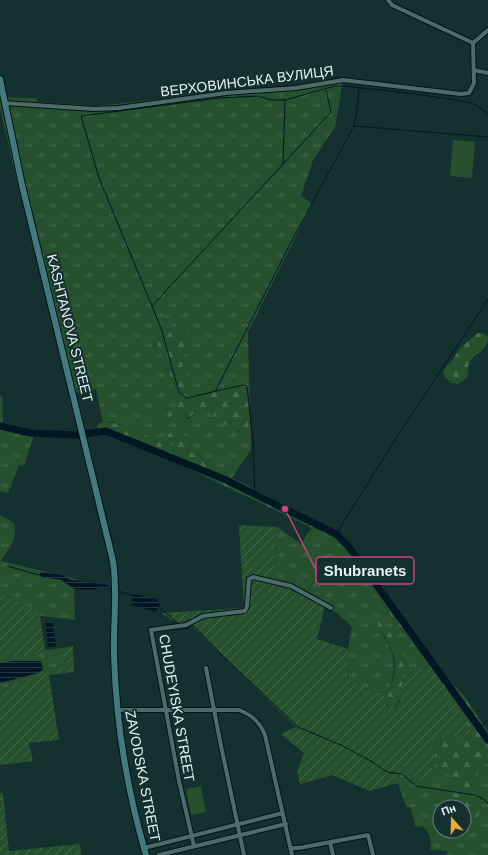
<svg xmlns="http://www.w3.org/2000/svg" width="488" height="855" font-family="Helvetica,sans-serif">
<style>
.grass{fill:url(#grass-tufts);fill-rule:evenodd}
.forest{fill:url(#forest-firs)}
.garden{fill:url(#garden-furrows)}
.pitch{fill:#27512e}
.water{fill:url(#water-rules)}
.lines{fill:none;stroke-linecap:round;stroke-linejoin:round}
.stream{stroke:#021624;stroke-width:1}
.river{stroke:#021624;stroke-width:7}
.minor-casing{stroke:#001717;stroke-width:6}
.secondary-casing{stroke:#001717;stroke-width:8}
.minor{stroke:#4e6b6a;stroke-width:4}
.secondary{stroke:#45797f;stroke-width:6}
.labels{text-anchor:middle;dominant-baseline:central;stroke-width:4;stroke-linejoin:round;paint-order:stroke}
.street-label{font-size:14px;fill:#e3f2f2;stroke:#14302f}
.leader{fill:none;stroke:#c94479;stroke-width:1.5}
.callout-dot{fill:#c94479;stroke:#14302f;stroke-width:1.5}
.callout{fill:#14302f;stroke:#c94479;stroke-width:1.5}
.callout-label{font-size:15px;text-anchor:middle;font-weight:bold;fill:#e3f2f2}
</style>
<defs>
<pattern id="grass-tufts" width="24" height="20" patternUnits="userSpaceOnUse"><rect width="24" height="20" fill="#27512e"/><path d="M3 7l-1-3M5 7V3M7 7l1-3M15 17l-1-3M17 17v-4M19 17l1-3" fill="none" stroke="#466a4d"/></pattern>
<pattern id="forest-firs" width="22" height="20" patternUnits="userSpaceOnUse"><rect width="22" height="20" fill="#27512e"/><path d="M5 1l3.5 6h-7zM16 11l3.5 6h-7z" fill="#466a4d"/></pattern>
<pattern id="garden-furrows" width="10" height="10" patternUnits="userSpaceOnUse"><rect width="10" height="10" fill="#27512e"/><path d="M-1 1l2-2M0 10L10 0M9 11l2-2" fill="none" stroke="#466a4d"/></pattern>
<pattern id="water-rules" width="6" height="5" patternUnits="userSpaceOnUse"><rect width="6" height="5" fill="#021624"/><path d="M0 2.5h6" fill="none" stroke="#273844"/></pattern>
</defs>
<rect width="100%" height="100%" fill="#14302f"/>
<g class="grass">
<path d="M 343,78 L 335,127 L 313,160 L 301,196 L 312,204 L 248,332 L 251,450 L 231,479 L 209,466 L 198,455 L 187,450 L 192,442 L 176,443 L 175,447 L 159,442 L 145,435 L 141,436 L 134,429 L 114,422 L 103,422 L 96,389 L 71,394 L 14,169 L 0,107 L 0,97 L 37,98 L 37,102 L 97,106 L 246,89 L 288,87 ZM 162,325 L 169,333 L 186,333 L 190,350 L 183,354 L 181,358 L 187,381 L 174,388 L 170,374 L 166,369 L 162,351 L 156,344 L 164,334 ZM 247,388 L 239,432 L 226,423 L 217,422 L 214,418 L 214,413 L 209,409 L 199,410 L 188,419 L 176,415 L 158,420 L 166,409 L 175,409 L 177,404 Z"/>
<path d="M 0,396 L 2,396 L 3,425 L 24,429 L 34,435 L 24,466 L 19,465 L 8,493 L 0,491 Z"/>
<path d="M 0,515 L 14,523 C 18,538 9,549 1,561 L 76,579 L 74,596 L 75,620 L 40,616 L 28,607 L 0,593 Z"/>
<path d="M 277,527 L 301,544 L 312,528 L 333,538 L 346,551 L 397,624 L 430,665 L 403,676 L 402,656 L 383,621 L 377,623 C 394,655 400,661 387,697 L 376,695 L 347,677 L 348,649 L 352,627 C 331,604 301,594 273,581 Z"/>
<path d="M 62,648 L 68,666 L 0,689 L 0,683 L 38,673 L 43,669 L 41,661 L 0,663 L 0,659 L 36,654 L 45,650 Z"/>
<path d="M 488,757 L 488,855 L 447,855 L 447,851 L 431,850 L 430,836 L 423,826 L 416,827 L 410,807 L 406,807 L 398,783 L 402,766 L 427,780 L 434,763 L 459,782 L 458,784 L 443,791 L 443,803 L 450,807 L 440,807 L 440,831 L 464,831 L 472,797 L 467,792 Z"/>
</g>
<g class="forest">
<path d="M 166,315 L 171,317 L 171,325 L 167,329 L 169,333 C 184,333 189,330 193,346 L 181,358 L 187,381 L 187,387 L 177,390 L 174,388 L 170,374 L 163,363 C 165,352 158,349 155,339 L 157,334 L 164,334 L 161,319 Z"/>
<path d="M 478,333 L 483,333 L 488,337 C 488,350 479,350 472,359 C 463,369 475,375 458,384 L 451,383 L 444,376 L 443,371 L 454,358 L 459,349 Z"/>
<path d="M 242,384 L 247,388 L 248,432 C 236,432 229,424 217,422 L 214,419 L 214,413 L 209,409 C 194,410 194,418 179,419 L 176,415 L 158,420 L 155,419 L 154,416 L 160,410 L 175,409 L 178,399 Z"/>
<path d="M 103,422 L 125,424 L 134,429 L 141,436 L 145,435 L 159,442 L 175,447 L 176,443 L 170,441 L 167,437 L 169,433 L 174,432 L 190,437 L 192,441 L 187,450 L 198,455 L 209,466 L 336,531 L 351,547 L 432,662 L 465,697 L 488,732 L 488,757 L 467,792 C 472,797 478,798 482,803 L 477,820 L 471,828 L 464,829 L 464,807 L 450,807 L 439,798 L 443,791 L 458,784 L 459,782 L 434,763 L 435,753 C 431,747 433,743 438,738 L 471,735 L 430,665 L 397,624 L 346,551 L 333,538 L 165,457 L 106,434 L 99,434 L 97,426 L 99,423 Z"/>
<path d="M 379,620 L 383,621 C 389,632 399,645 402,658 C 405,669 404,703 393,708 L 389,708 L 386,703 C 388,692 394,681 395,670 C 397,653 384,636 377,623 Z"/>
</g>
<g class="garden">
<path d="M 239,525 L 277,527 L 273,581 L 292,588 L 325,605 L 317,639 L 348,649 L 347,677 L 376,695 L 387,697 L 386,704 L 389,708 L 396,707 L 400,701 L 403,676 L 430,665 L 472,732 L 471,735 L 438,738 C 433,743 431,747 435,753 L 434,763 L 427,781 L 417,780 L 402,766 L 398,783 L 370,791 L 332,775 L 300,784 L 297,772 L 304,753 L 281,734 L 296,727 L 193,627 L 186,629 L 161,613 L 244,608 Z"/>
<path d="M 0,593 L 28,607 L 40,616 L 45,650 L 36,654 L 0,659 Z"/>
<path d="M 73,646 L 74,672 L 49,675 L 59,740 L 29,743 L 33,761 L 0,765 L 0,689 L 68,666 L 62,648 Z"/>
<path d="M 0,793 L 3,793 L 9,851 L 80,844 L 81,855 L 0,855 Z"/>
</g>
<g class="pitch">
<path d="M 453,140 L 475,142 L 472,178 L 450,176 Z"/>
<path d="M 201,786 L 206,812 L 191,815 L 186,789 Z"/>
</g>
<g class="water">
<path d="M 41,572 L 62,575 L 71,580 L 108,585 L 110,589 L 101,588 L 91,590 L 74,589 L 61,580 L 42,577 L 39,575 Z"/>
<path d="M 133,594 L 157,599 L 160,604 L 156,612 L 131,605 Z"/>
<path d="M 48,622 L 53,623 L 56,646 L 48,647 L 45,623 Z"/>
<path d="M 13,661 L 41,661 L 43,669 L 38,673 L 0,683 L 0,663 Z"/>
</g>
<g class="lines">
<g class="stream">
<path d="M 354,126 L 488,137"/>
<path d="M 283,164 L 285,100 L 335,86 L 343,86 L 409,93 L 462,101 L 474,104 L 488,114"/>
<path d="M 152,306 L 331,112 L 326,90"/>
<path d="M 216,390 L 290,244 L 354,126 L 357,109 L 359,87"/>
<path d="M 255,495 L 253,441 L 247,386 L 243,385 L 186,398 L 179,392 L 161,328 L 99,178 L 81,116 L 219,98 L 259,96 L 271,100 L 285,100"/>
<path d="M 336,534 L 400,432 L 488,299"/>
<path d="M 7,566 L 39,575"/>
<path d="M 119,591 L 133,596"/>
<path d="M 159,607 L 180,625"/>
<path d="M 182,627 L 185,629 L 194,626 L 222,655 L 298,727 L 343,746 L 371,761 L 387,772 L 402,774 L 416,786 L 475,795 L 483,799 L 488,804"/>
<path d="M 480,729 L 488,719"/>
<path d="M 487,739 L 488,737"/>
</g>
<path class="river" d="M 0,426 L 30,433 L 77,435 L 106,431 L 224,479 L 336,534 L 349,547 L 488,740"/>
<g class="minor-casing">
<g id="minor">
<path d="M 388,0 L 392,5 L 473,43"/>
<path d="M 474,70 L 488,73"/>
<path d="M 4,103 L 94,109 L 119,108 L 226,93 L 296,88 L 343,80 L 461,94 L 469,93 L 474,83 L 473,43 L 488,30"/>
<path d="M 206,668 L 220,741 L 244,855"/>
<path d="M 118,710 L 239,710 C 252,715 260,722 265,735 L 292,855"/>
<path d="M 330,843 L 333,855"/>
<path d="M 194,846 L 179,781 L 151,630 L 186,625 L 203,616 L 245,611 L 247,606 L 249,579 L 253,577 L 291,586 L 331,608"/>
<path d="M 144,848 L 283,813"/>
<path d="M 291,848 L 299,848 L 368,835 L 373,855"/>
<path d="M 159,855 L 286,824"/>
</g>
</g>
<g class="secondary-casing">
<path id="secondary" d="M 0,79 L 22,185 L 113,561 C 118,595 113,622 114,655 C 116,722 127,790 146,855"/>
</g>
<use href="#minor" class="minor"/>
<use href="#secondary" class="secondary"/>
</g>
<g class="labels">
<g class="street-label">
<text transform="translate(247 81) rotate(-7)">ВЕРХОВИНСЬКА ВУЛИЦЯ</text>
<text transform="translate(70 328) rotate(76)">KASHTANOVA STREET</text>
<text transform="translate(177 708) rotate(80)">CHUDEYISKA STREET</text>
<text transform="translate(143 776) rotate(79)">ZAVODSKA STREET</text>
</g>
</g>
<path class="leader" d="M285 509L316 570"/>
<circle class="callout-dot" cx="285" cy="509" r="4"/>
<rect class="callout" x="316" y="557" width="98" height="27" rx="4"/>
<g class="callout-label">
<text x="365" y="576">Shubranets</text>
</g>
<g transform="translate(452 819) rotate(340)"><circle r="19" fill="#14302f" stroke="#677e7d"/>
<path d="M0-3L7 15L0 10L-7 15Z" fill="#e8ab37"/>
<text y="-6" font-size="11" font-weight="bold" text-anchor="middle" fill="#e3f2f2">Пн</text>
</g>
</svg>
